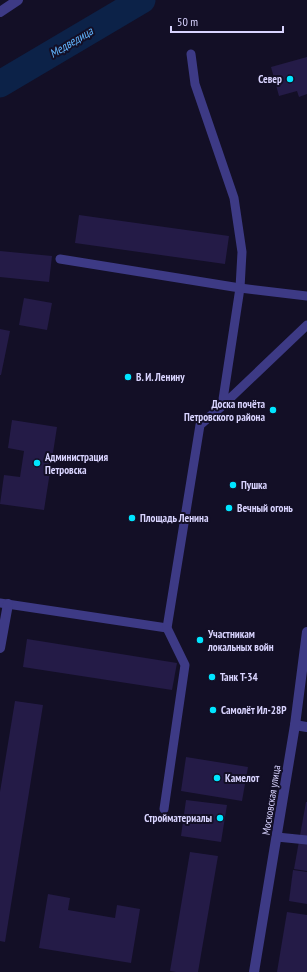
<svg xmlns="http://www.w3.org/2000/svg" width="307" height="972" font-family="'PT Sans Narrow',sans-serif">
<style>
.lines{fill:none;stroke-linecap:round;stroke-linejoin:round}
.river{stroke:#0c2248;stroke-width:27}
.building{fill:#241b47}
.lane{stroke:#3d3a85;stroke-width:9}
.street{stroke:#3d3a85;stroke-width:10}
.poi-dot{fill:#00e5ff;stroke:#130f26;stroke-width:1.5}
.labels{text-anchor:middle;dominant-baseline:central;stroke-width:4;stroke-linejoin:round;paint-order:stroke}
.poi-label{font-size:11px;font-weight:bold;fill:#d9d4ff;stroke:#130f26;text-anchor:start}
.street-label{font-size:11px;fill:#d9d4ff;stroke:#130f26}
.water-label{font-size:12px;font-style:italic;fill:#62b6ff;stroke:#130f26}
</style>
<rect width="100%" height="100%" fill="#130f26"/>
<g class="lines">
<path class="river" d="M 0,84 L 142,0"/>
</g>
<g class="building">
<path d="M 307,57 L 307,94 L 299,97 L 297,91 L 279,96 L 271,67 Z"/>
<path d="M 79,215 L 229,236 L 225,264 L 75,243 Z"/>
<path d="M 0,251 L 52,256 L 49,282 L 0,277 Z"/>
<path d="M 24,298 L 52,303 L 47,330 L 19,325 Z"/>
<path d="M 0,329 L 10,331 L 1,375 L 0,375 Z"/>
<path d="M 12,420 L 57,427 L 44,510 L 0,504 L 4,475 L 20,477 L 24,451 L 8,448 Z"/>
<path d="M 27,639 L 177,663 L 172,690 L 23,667 Z"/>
<path d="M 15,701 L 43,705 L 5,942 L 0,941 L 0,792 Z"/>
<path d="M 186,757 L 248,767 L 242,801 L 181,791 Z"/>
<path d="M 186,800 L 227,805 L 221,842 L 181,836 Z"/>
<path d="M 306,802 L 307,802 L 307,871 L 294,869 Z"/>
<path d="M 190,852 L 218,856 L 198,972 L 176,972 L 170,971 Z"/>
<path d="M 293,870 L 307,872 L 307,904 L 289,901 Z"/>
<path d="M 48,894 L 70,898 L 68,910 L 115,918 L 117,905 L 140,909 L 131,963 L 39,948 Z"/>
<path d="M 287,912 L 307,915 L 307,972 L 277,972 Z"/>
</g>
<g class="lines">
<g class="lane">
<path d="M 191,54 L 195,84 L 234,198 L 242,252 L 240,288 L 222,406 L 307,325"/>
<path d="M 60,259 L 240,288 L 307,296"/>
<path d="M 0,603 L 167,628"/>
<path d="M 164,809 L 185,665 L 167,628 L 200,425 L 222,406"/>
<path d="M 277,837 L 307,840"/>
</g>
<g class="street">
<path d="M 0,12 L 18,0"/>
<path d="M 0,648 L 8,604"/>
<path d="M 295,725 L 307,727"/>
<path d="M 254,972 L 295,725 L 307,632"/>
</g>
</g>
<g class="poi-dot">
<circle cx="290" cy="79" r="4"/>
<circle cx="128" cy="377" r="4"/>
<circle cx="273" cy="410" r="4"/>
<circle cx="37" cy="463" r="4"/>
<circle cx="233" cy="485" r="4"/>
<circle cx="229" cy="508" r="4"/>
<circle cx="132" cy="518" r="4"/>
<circle cx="200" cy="640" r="4"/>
<circle cx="212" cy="677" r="4"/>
<circle cx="213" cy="710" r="4"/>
<circle cx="217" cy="778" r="4"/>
<circle cx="220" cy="818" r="4"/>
</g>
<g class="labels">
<g class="poi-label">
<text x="282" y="79" text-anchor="end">Север</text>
<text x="136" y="377">В. И. Ленину</text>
<text x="265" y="404" text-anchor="end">Доска почёта<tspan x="265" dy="13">Петровского района</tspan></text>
<text x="45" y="457">Администрация<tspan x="45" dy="13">Петровска</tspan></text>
<text x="241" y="485">Пушка</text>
<text x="237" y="508">Вечный огонь</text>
<text x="140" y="518">Площадь Ленина</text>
<text x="208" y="634">Участникам<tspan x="208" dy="13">локальных войн</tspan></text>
<text x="220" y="677">Танк Т-34</text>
<text x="221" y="710">Самолёт Ил-28Р</text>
<text x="225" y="778">Камелот</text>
<text x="212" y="818" text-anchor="end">Стройматериалы</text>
</g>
<g class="street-label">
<text transform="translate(271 800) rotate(-81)">Московская улица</text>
</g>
<g class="water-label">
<text transform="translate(71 42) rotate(-31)">Медведица</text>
</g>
</g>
<path d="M171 26v6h112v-6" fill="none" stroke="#d9d4ff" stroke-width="2"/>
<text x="177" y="26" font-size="12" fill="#d9d4ff" stroke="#130f26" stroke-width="3" paint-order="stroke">50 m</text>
</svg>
